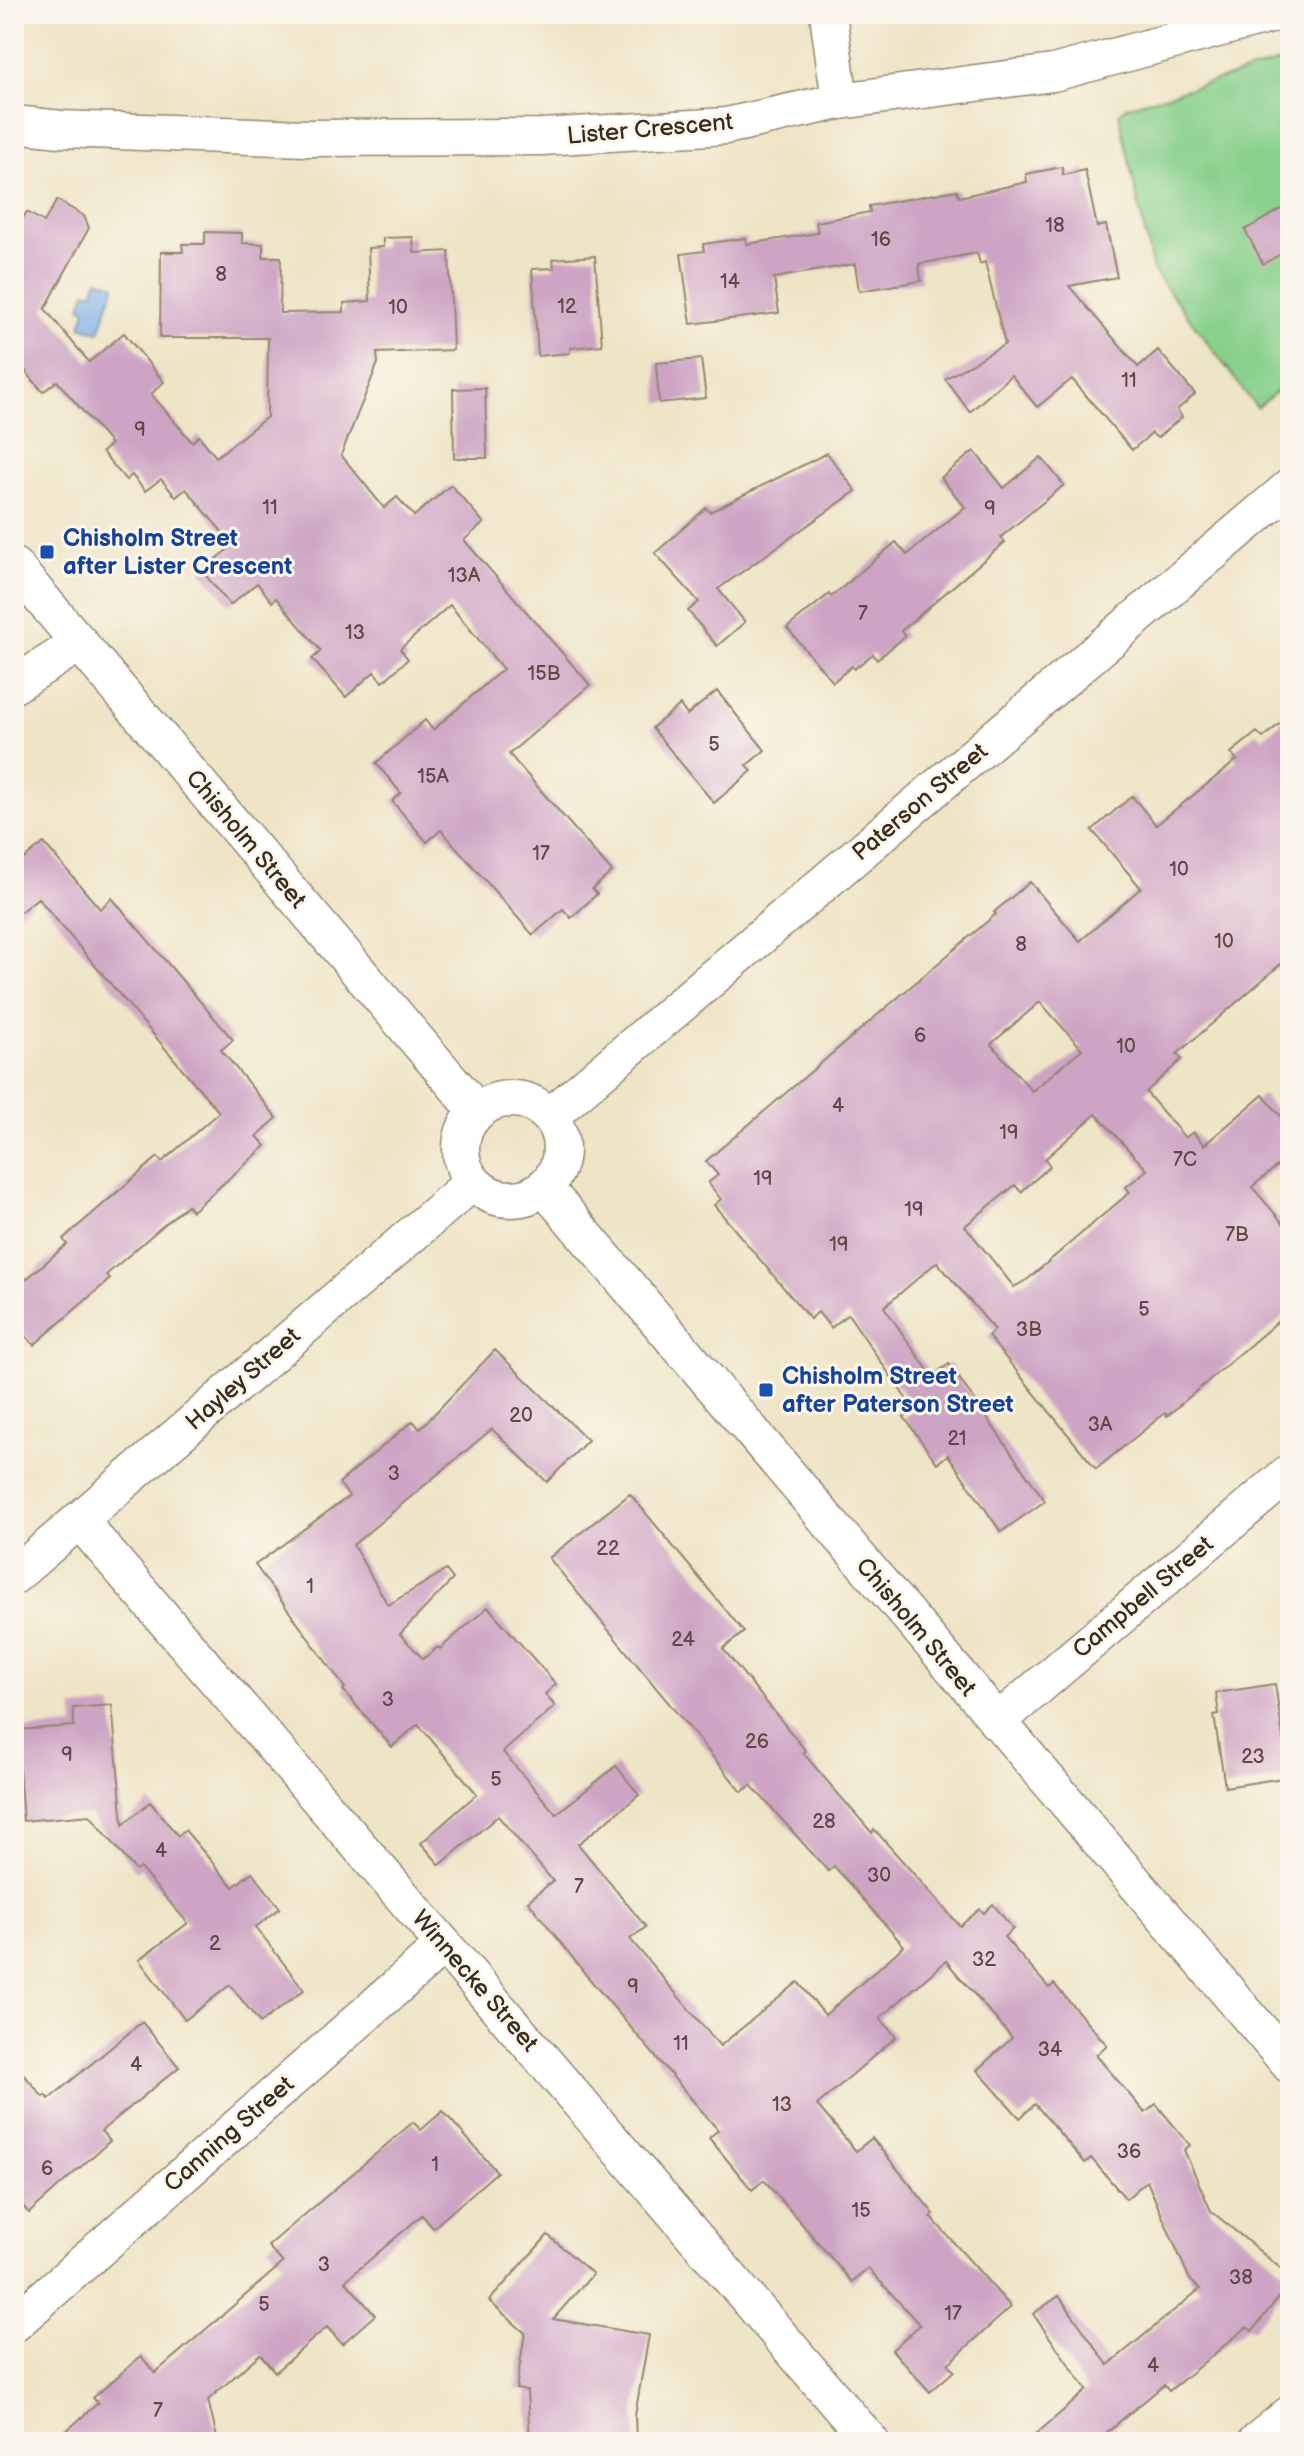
<svg xmlns="http://www.w3.org/2000/svg" width="1304" height="2456" font-family="'Balsamiq Sans',sans-serif">
<style>
.green{fill:#88d08b;stroke:#627d54;stroke-width:2}
.water{fill:#7fafea;stroke:#5d6c84;stroke-width:2}
.building{fill:#cda4c4;fill-rule:evenodd}
.lines{fill:none;stroke-linecap:round;stroke-linejoin:round}
.street-casing{stroke:#948772;stroke-width:39}
.street{stroke:#fff;stroke-width:36}
.transit-dot{fill:#1a4fb4;stroke:#fbf7ec;stroke-width:3}
.labels{text-anchor:middle;dominant-baseline:central;stroke-width:6;stroke-linejoin:round;paint-order:stroke}
.number-label{font-size:20px;fill:#604848}
.street-label{font-size:24px;fill:#3b2a1e;stroke:#fbf7ec}
.transit-label{font-size:24px;font-weight:bold;fill:#164399;stroke:#fbf7ec;text-anchor:start}
</style>
<rect width="100%" height="100%" fill="#fbf7ec"/>
<filter id="ink" filterUnits="userSpaceOnUse"><feTurbulence type="fractalNoise" baseFrequency=".0125" numOctaves="2"/><feDisplacementMap in="SourceGraphic" scale="16" xChannelSelector="R" yChannelSelector="G"/><feConvolveMatrix kernelMatrix="1 2 1 2 8 2 1 2 1" color-interpolation-filters="sRGB"/></filter>
<filter id="wash" filterUnits="userSpaceOnUse"><feTurbulence type="fractalNoise" baseFrequency=".006" numOctaves="4" result="noise"/><feDisplacementMap in="SourceGraphic" scale="32" xChannelSelector="R" yChannelSelector="G"/><feGaussianBlur stdDeviation="1.8" result="paint"/><feColorMatrix in="noise" values="0 0 0 0 0 0 0 0 0 0 0 0 0 0 0 0 0 1.4 0 .05"/><feComposite in="paint" operator="in"/></filter>
<g filter="url(#wash)">
<rect width="100%" height="100%" fill="#eee4c6"/>
<path class="green" d="M 1290,59 L 1290,380 L 1257,408 L 1153,270 L 1119,114 L 1126,107 Z"/>
<path class="water" d="M 98,279 L 115,285 L 99,332 L 81,326 L 86,310 L 81,307 L 86,291 L 93,293 Z"/>
<g id="blocks">
<g class="building">
<path d="M 1062,167 L 1063,175 L 1085,170 L 1097,227 L 1106,225 L 1117,277 L 1069,286 L 1138,367 L 1158,350 L 1195,394 L 1177,410 L 1182,417 L 1157,438 L 1152,433 L 1132,450 L 1072,379 L 1037,407 L 1011,375 L 970,412 L 945,379 L 1005,344 L 985,262 L 980,264 L 977,253 L 919,264 L 921,281 L 859,291 L 855,264 L 774,278 L 779,313 L 691,324 L 681,254 L 704,251 L 703,244 L 746,238 L 746,244 L 818,233 L 816,222 L 870,212 L 869,206 L 957,190 L 959,197 L 1027,182 L 1026,174 Z"/>
<path d="M 57,200 L 84,216 L 89,228 L 45,309 L 89,362 L 124,333 L 164,382 L 151,394 L 192,442 L 199,436 L 216,457 L 267,417 L 268,338 L 160,338 L 161,252 L 183,252 L 182,244 L 205,244 L 205,232 L 242,233 L 242,243 L 263,244 L 263,257 L 281,257 L 280,313 L 344,312 L 344,303 L 370,301 L 368,248 L 383,247 L 383,238 L 413,237 L 414,253 L 449,251 L 453,350 L 377,353 L 378,363 L 341,455 L 384,508 L 397,497 L 414,516 L 451,485 L 484,523 L 464,540 L 590,685 L 509,754 L 612,872 L 592,889 L 597,894 L 571,918 L 563,909 L 533,935 L 441,830 L 427,842 L 392,801 L 401,793 L 376,763 L 425,720 L 433,730 L 503,669 L 450,605 L 400,649 L 408,659 L 383,682 L 374,672 L 346,697 L 312,659 L 321,651 L 276,598 L 272,602 L 257,583 L 230,605 L 202,571 L 233,545 L 186,489 L 176,497 L 161,479 L 145,491 L 132,475 L 126,480 L 102,452 L 111,444 L 57,381 L 43,392 L 18,362 L 14,370 L 14,231 L 27,212 L 44,222 Z"/>
<path d="M 1290,204 L 1290,249 L 1263,264 L 1245,230 Z"/>
<path d="M 595,256 L 602,345 L 570,348 L 570,353 L 538,356 L 532,269 L 554,268 L 553,259 Z"/>
<path d="M 701,359 L 706,398 L 659,403 L 656,363 Z"/>
<path d="M 485,388 L 487,458 L 454,458 L 453,389 Z"/>
<path d="M 974,451 L 1004,488 L 1041,457 L 1064,485 L 1001,537 L 1005,542 L 901,631 L 905,636 L 877,660 L 873,654 L 854,669 L 852,666 L 833,682 L 787,628 L 829,594 L 831,597 L 896,542 L 907,555 L 965,507 L 941,478 Z"/>
<path d="M 827,453 L 856,491 L 718,589 L 745,622 L 717,646 L 688,611 L 699,602 L 655,553 L 706,508 L 710,512 Z"/>
<path d="M 717,691 L 765,750 L 747,765 L 752,771 L 714,803 L 652,728 L 680,705 L 687,715 Z"/>
<path d="M 1290,715 L 1290,956 L 1177,1054 L 1182,1059 L 1146,1092 L 1185,1138 L 1193,1132 L 1204,1145 L 1263,1095 L 1290,1127 L 1290,1155 L 1252,1187 L 1290,1231 L 1290,1311 L 1167,1416 L 1165,1413 L 1096,1469 L 988,1336 L 995,1330 L 937,1262 L 884,1307 L 932,1376 L 949,1364 L 1045,1501 L 1001,1532 L 948,1455 L 937,1463 L 904,1417 L 914,1410 L 848,1314 L 831,1328 L 818,1312 L 810,1319 L 714,1205 L 721,1199 L 708,1183 L 718,1175 L 706,1161 L 996,914 L 994,912 L 1030,882 L 1080,941 L 1141,888 L 1092,830 L 1132,796 L 1156,825 L 1237,760 L 1231,753 L 1257,732 L 1263,738 ZM 1040,1002 L 1082,1049 L 1032,1091 L 991,1044 ZM 1096,1114 L 1147,1170 L 1126,1187 L 1130,1192 L 1028,1279 L 1014,1287 L 965,1226 L 1015,1185 L 1021,1192 L 1050,1166 L 1045,1159 Z"/>
<path d="M 44,843 L 100,909 L 112,898 L 233,1040 L 221,1050 L 277,1118 L 257,1136 L 266,1146 L 192,1211 L 187,1205 L 106,1275 L 110,1279 L 34,1345 L 14,1323 L 14,1290 L 67,1244 L 63,1239 L 158,1157 L 162,1162 L 219,1112 L 38,898 L 14,917 L 14,867 Z"/>
<path d="M 495,1350 L 588,1440 L 547,1482 L 492,1429 L 353,1545 L 388,1605 L 446,1570 L 453,1579 L 400,1634 L 423,1659 L 438,1647 L 440,1649 L 488,1607 L 556,1684 L 545,1694 L 555,1706 L 503,1752 L 556,1814 L 616,1766 L 639,1795 L 578,1844 L 646,1927 L 630,1939 L 720,2046 L 798,1982 L 825,2015 L 904,1946 L 834,1866 L 828,1871 L 751,1785 L 742,1792 L 549,1558 L 630,1494 L 744,1632 L 723,1649 L 806,1751 L 803,1753 L 872,1833 L 874,1829 L 960,1926 L 980,1909 L 984,1913 L 993,1904 L 1013,1929 L 1004,1937 L 1049,1988 L 1054,1984 L 1107,2045 L 1096,2055 L 1145,2113 L 1156,2104 L 1190,2145 L 1184,2150 L 1211,2211 L 1290,2276 L 1290,2283 L 1252,2331 L 1247,2327 L 1169,2391 L 1164,2385 L 1095,2442 L 1027,2442 L 1087,2390 L 1033,2314 L 1059,2296 L 1108,2365 L 1200,2289 L 1190,2280 L 1147,2181 L 1126,2199 L 1091,2158 L 1085,2163 L 1035,2104 L 1020,2118 L 977,2070 L 1012,2038 L 946,1961 L 880,2018 L 896,2037 L 817,2105 L 856,2151 L 872,2138 L 934,2214 L 931,2217 L 1011,2307 L 948,2364 L 954,2371 L 930,2392 L 892,2350 L 920,2325 L 868,2268 L 852,2282 L 764,2180 L 752,2190 L 709,2138 L 718,2130 L 587,1976 L 528,1901 L 553,1881 L 498,1816 L 440,1865 L 421,1843 L 477,1794 L 418,1724 L 392,1747 L 343,1690 L 345,1688 L 255,1565 L 349,1496 L 339,1483 L 413,1421 L 420,1429 Z"/>
<path d="M 1275,1684 L 1289,1777 L 1225,1787 L 1214,1715 L 1219,1714 L 1216,1693 Z"/>
<path d="M 112,1705 L 123,1825 L 150,1802 L 178,1836 L 185,1830 L 233,1887 L 252,1872 L 280,1908 L 256,1927 L 304,1990 L 260,2023 L 230,1985 L 185,2020 L 139,1960 L 188,1923 L 140,1868 L 136,1871 L 90,1815 L 23,1821 L 16,1730 L 74,1726 L 73,1708 Z"/>
<path d="M 142,2022 L 179,2067 L 101,2131 L 110,2141 L 29,2213 L 14,2196 L 14,2063 L 43,2097 L 45,2095 L 49,2099 Z"/>
<path d="M 443,2111 L 497,2172 L 433,2228 L 422,2215 L 345,2281 L 375,2315 L 342,2344 L 327,2327 L 275,2372 L 260,2354 L 208,2400 L 218,2442 L 54,2442 L 98,2403 L 93,2398 L 141,2356 L 155,2373 L 283,2263 L 268,2246 L 413,2122 L 421,2130 Z"/>
<path d="M 548,2235 L 593,2274 L 553,2319 L 649,2335 L 635,2415 L 636,2442 L 530,2442 L 527,2391 L 516,2389 L 525,2333 L 489,2301 Z"/>
</g>
</g>
</g>
<g filter="url(#ink)">
<use href="#blocks" fill-opacity="0" stroke="#948772" stroke-width="2"/>
<g class="lines">
<g class="street-casing">
<g id="street">
<path d="M 828,14 L 840,101"/>
<path d="M 14,124 L 61,129 L 305,138 L 542,137 L 726,126 L 840,101 L 1053,73 L 1274,14"/>
<path d="M 14,566 L 477,1111"/>
<path d="M 14,685 L 80,643"/>
<circle cx="511" cy="1149" r="50"/>
<path d="M 550,1116 L 1290,487"/>
<path d="M 544,1187 L 1290,2065"/>
<path d="M 79,1520 L 871,2442"/>
<path d="M 14,1576 L 473,1182"/>
<path d="M 997,1722 L 1290,1472"/>
<path d="M 14,2324 L 444,1945"/>
<path d="M 1256,2442 L 1290,2414"/>
</g>
</g>
<use href="#street" class="street"/>
</g>
</g>
<g class="transit-dot">
<rect x="39" y="544" width="16" height="16" rx="4"/>
<rect x="758" y="1382" width="16" height="16" rx="4"/>
</g>
<g class="labels">
<g class="number-label">
<text x="1055" y="226">18</text>
<text x="881" y="240">16</text>
<text x="221" y="275">8</text>
<text x="730" y="282">14</text>
<text x="567" y="307">12</text>
<text x="398" y="308">10</text>
<text x="1129" y="381">11</text>
<text x="140" y="430">9</text>
<text x="270" y="508">11</text>
<text x="990" y="509">9</text>
<text x="464" y="576">13A</text>
<text x="863" y="614">7</text>
<text x="355" y="633">13</text>
<text x="544" y="674">15B</text>
<text x="714" y="745">5</text>
<text x="433" y="777">15A</text>
<text x="541" y="854">17</text>
<text x="1179" y="870">10</text>
<text x="1224" y="942">10</text>
<text x="1021" y="945">8</text>
<text x="920" y="1036">6</text>
<text x="1126" y="1047">10</text>
<text x="838" y="1106">4</text>
<text x="1009" y="1133">19</text>
<text x="1185" y="1160">7C</text>
<text x="763" y="1179">19</text>
<text x="914" y="1210">19</text>
<text x="1237" y="1235">7B</text>
<text x="839" y="1245">19</text>
<text x="1144" y="1310">5</text>
<text x="1029" y="1330">3B</text>
<text x="521" y="1416">20</text>
<text x="1100" y="1425">3A</text>
<text x="957" y="1439">21</text>
<text x="394" y="1474">3</text>
<text x="608" y="1549">22</text>
<text x="310" y="1587">1</text>
<text x="683" y="1640">24</text>
<text x="388" y="1700">3</text>
<text x="757" y="1742">26</text>
<text x="67" y="1755">9</text>
<text x="1253" y="1757">23</text>
<text x="496" y="1780">5</text>
<text x="824" y="1822">28</text>
<text x="161" y="1851">4</text>
<text x="879" y="1876">30</text>
<text x="579" y="1887">7</text>
<text x="215" y="1944">2</text>
<text x="984" y="1960">32</text>
<text x="633" y="1987">9</text>
<text x="681" y="2044">11</text>
<text x="1050" y="2050">34</text>
<text x="136" y="2065">4</text>
<text x="782" y="2105">13</text>
<text x="1129" y="2152">36</text>
<text x="435" y="2165">1</text>
<text x="47" y="2169">6</text>
<text x="861" y="2211">15</text>
<text x="324" y="2265">3</text>
<text x="1241" y="2278">38</text>
<text x="264" y="2305">5</text>
<text x="953" y="2314">17</text>
<text x="1153" y="2366">4</text>
<text x="158" y="2411">7</text>
</g>
<g class="street-label">
<text transform="translate(650 129) rotate(-5)">Lister Crescent</text>
<text transform="translate(920 802) rotate(-40)">Paterson Street</text>
<text transform="translate(246 839) rotate(50)">Chisholm Street</text>
<text transform="translate(243 1379) rotate(-41)">Hayley Street</text>
<text transform="translate(1143 1597) rotate(-40)">Campbell Street</text>
<text transform="translate(916 1627) rotate(50)">Chisholm Street</text>
<text transform="translate(475 1981) rotate(49)">Winnecke Street</text>
<text transform="translate(229 2134) rotate(-41)">Canning Street</text>
</g>
<g class="transit-label">
<text x="63" y="538">Chisholm Street<tspan x="63" dy="28">after Lister Crescent</tspan></text>
<text x="782" y="1376">Chisholm Street<tspan x="782" dy="28">after Paterson Street</tspan></text>
</g>
</g>
<rect width="1304" height="2456" fill="none" stroke="#fbf7ec" stroke-width="48"/>
</svg>
